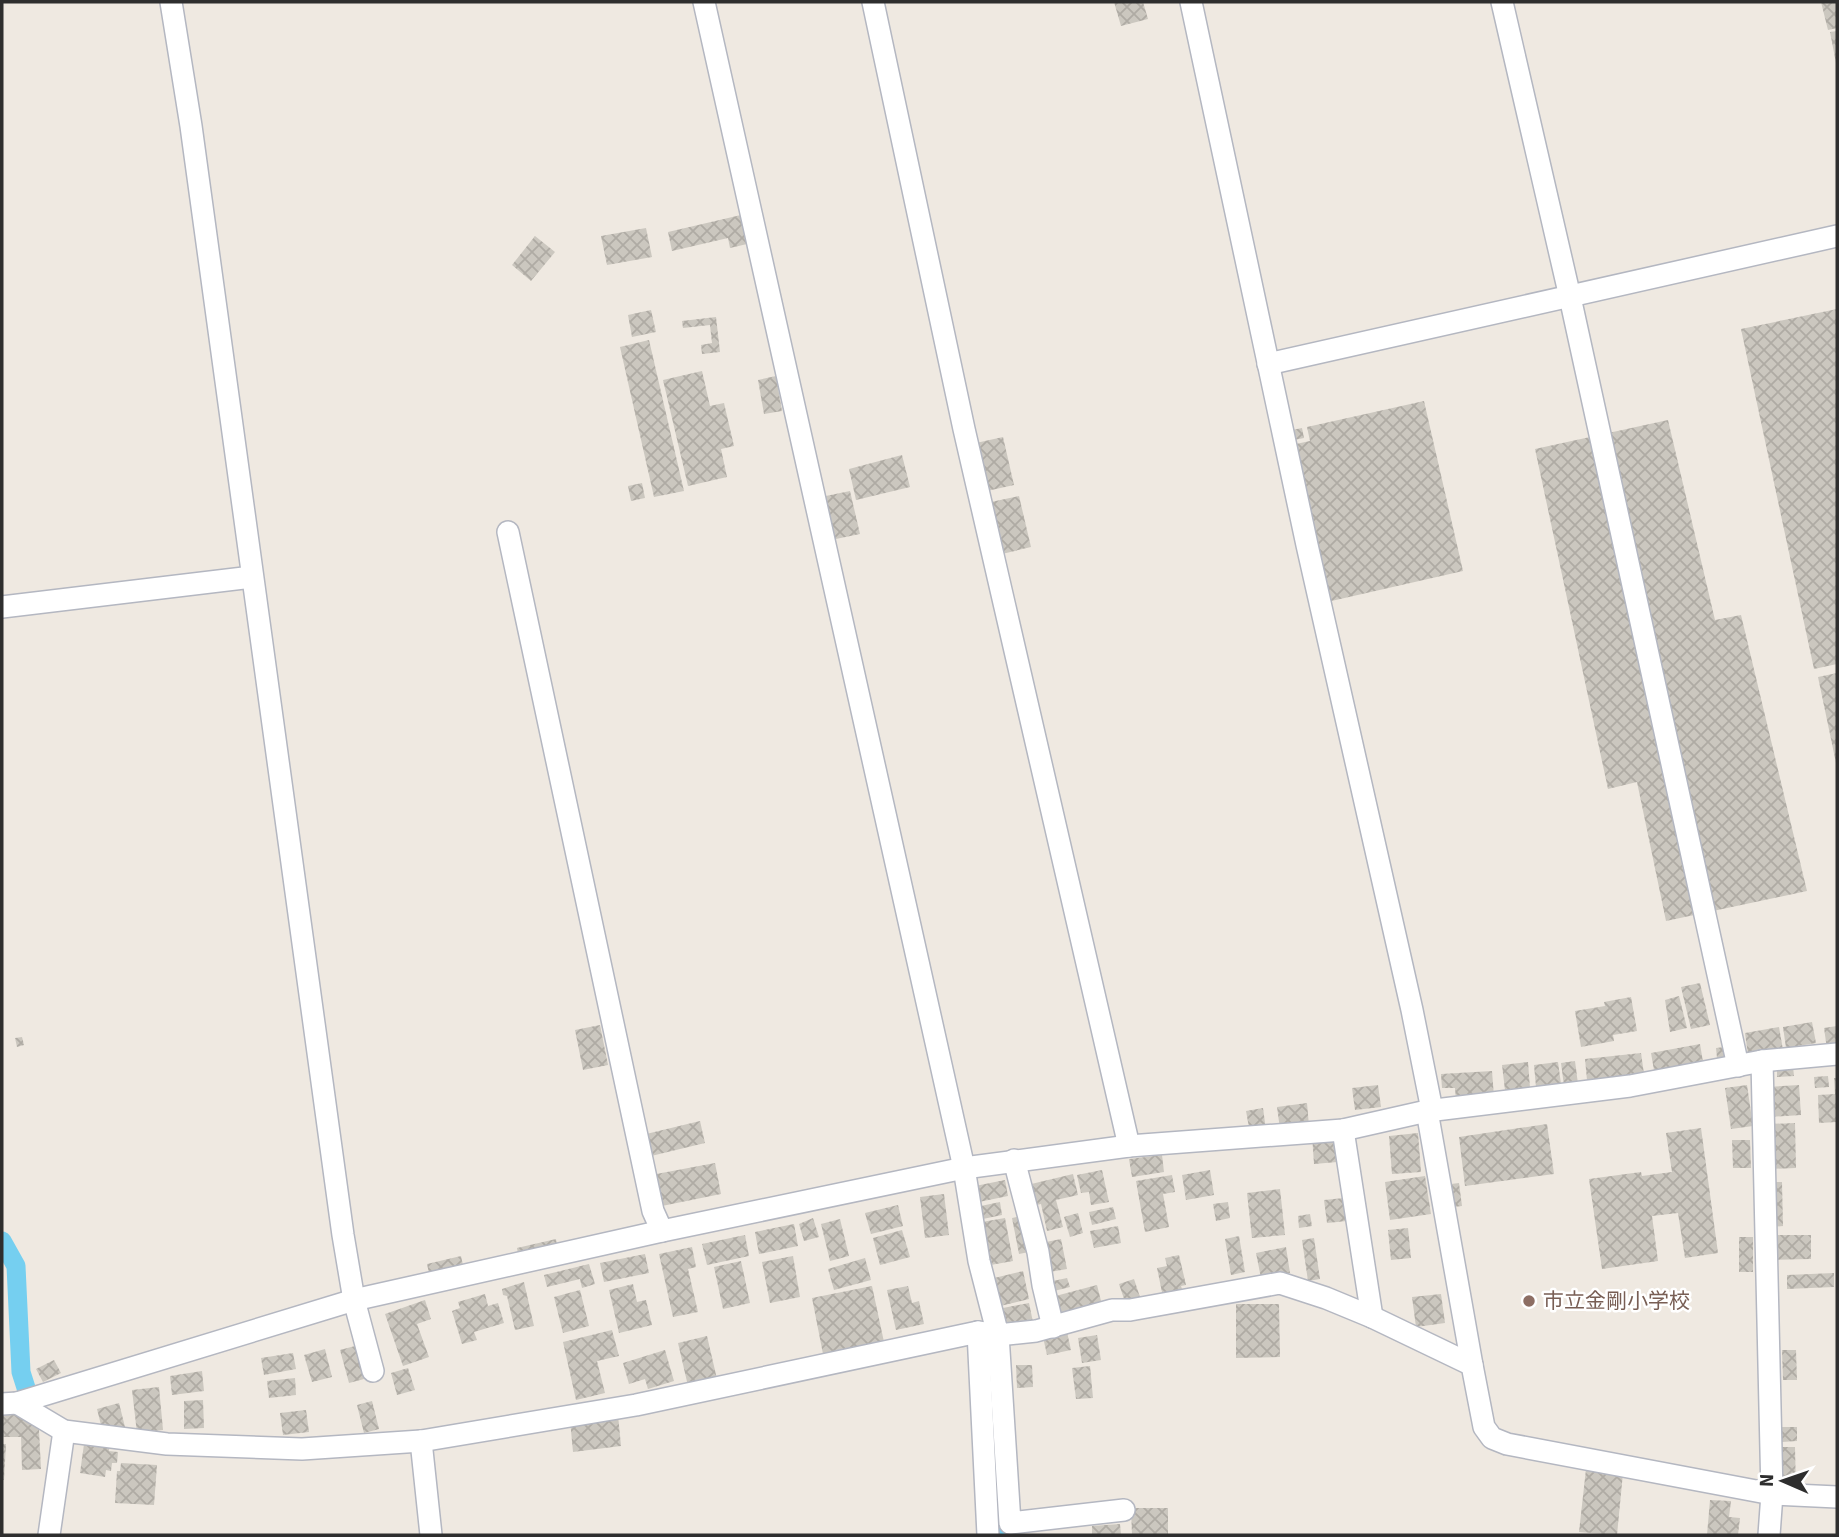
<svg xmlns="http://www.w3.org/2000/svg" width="1839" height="1537" font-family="Signika,'Noto Sans JP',sans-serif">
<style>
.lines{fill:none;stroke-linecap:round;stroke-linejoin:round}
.canal{stroke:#75cff0;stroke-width:19}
.building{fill:url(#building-cross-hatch)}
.street-casing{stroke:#b4b7c1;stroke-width:24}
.street{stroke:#fff;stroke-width:21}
.education-dot{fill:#8d6e63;stroke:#fff;stroke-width:2.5}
.labels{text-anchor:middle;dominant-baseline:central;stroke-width:5;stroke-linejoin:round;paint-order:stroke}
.education-label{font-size:21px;fill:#785e54;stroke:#fff;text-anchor:start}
</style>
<defs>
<pattern id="building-cross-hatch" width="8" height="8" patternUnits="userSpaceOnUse" patternTransform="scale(1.75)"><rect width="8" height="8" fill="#cbc7bf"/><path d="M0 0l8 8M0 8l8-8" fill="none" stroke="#afaba4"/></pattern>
</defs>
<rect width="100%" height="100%" fill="#efe9e1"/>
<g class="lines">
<g class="canal">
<path d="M 2,1241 L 16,1266 L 21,1372 L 27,1391"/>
<path d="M 1000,1500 L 1001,1535"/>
</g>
</g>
<g class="building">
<path d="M 1114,2 L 1143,2 L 1148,19 L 1121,26 Z"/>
<path d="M 1821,2 L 1837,2 L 1837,28 L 1828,30 Z"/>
<path d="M 1837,31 L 1837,63 L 1836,63 L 1830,32 Z"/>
<path d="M 741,215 L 747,244 L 730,248 L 728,238 L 672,251 L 668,232 Z"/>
<path d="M 646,228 L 652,257 L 607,265 L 601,236 Z"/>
<path d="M 535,236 L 555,252 L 531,281 L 512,265 Z"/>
<path d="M 1837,309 L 1837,664 L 1814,669 L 1741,329 Z"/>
<path d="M 651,310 L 656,332 L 632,337 L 628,315 Z"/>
<path d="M 716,317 L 720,352 L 702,354 L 701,345 L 712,343 L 710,325 L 683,328 L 682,321 Z"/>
<path d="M 649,340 L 684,491 L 654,497 L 620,347 Z"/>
<path d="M 702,371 L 710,406 L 724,403 L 734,446 L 721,449 L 727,477 L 688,486 L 663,380 Z"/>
<path d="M 776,376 L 782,411 L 764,414 L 758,380 Z"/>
<path d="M 1424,401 L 1463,571 L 1327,602 L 1291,445 L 1310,441 L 1307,427 Z"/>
<path d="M 1668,420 L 1715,620 L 1741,615 L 1807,891 L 1666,921 L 1637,782 L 1608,789 L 1535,449 Z"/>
<path d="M 1302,428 L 1304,438 L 1289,441 L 1287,431 Z"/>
<path d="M 1003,437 L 1014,485 L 987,491 L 976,443 Z"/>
<path d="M 902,455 L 910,487 L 856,500 L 849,469 Z"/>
<path d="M 642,483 L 645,498 L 631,501 L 628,486 Z"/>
<path d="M 850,491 L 860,534 L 831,540 L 821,497 Z"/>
<path d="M 1019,496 L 1031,547 L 1002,554 L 991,502 Z"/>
<path d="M 1837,673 L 1837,763 L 1836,763 L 1818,677 Z"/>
<path d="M 1700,983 L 1710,1025 L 1691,1029 L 1681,987 Z"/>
<path d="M 1679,996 L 1687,1028 L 1670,1032 L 1665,1000 Z"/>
<path d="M 1631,997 L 1637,1031 L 1613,1035 L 1614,1041 L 1581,1047 L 1575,1011 L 1605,1006 L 1604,1002 Z"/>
<path d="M 1812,1022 L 1816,1043 L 1786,1048 L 1783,1027 Z"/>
<path d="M 600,1025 L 608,1065 L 583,1070 L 575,1030 Z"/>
<path d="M 1837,1026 L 1837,1048 L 1827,1049 L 1824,1028 Z"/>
<path d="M 1779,1027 L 1783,1050 L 1748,1055 L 1745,1033 Z"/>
<path d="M 22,1037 L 24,1045 L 17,1047 L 15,1038 Z"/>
<path d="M 1700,1044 L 1704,1068 L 1655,1076 L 1651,1053 Z"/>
<path d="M 1732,1046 L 1733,1056 L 1717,1058 L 1716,1048 Z"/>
<path d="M 1641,1053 L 1644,1074 L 1587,1080 L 1585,1059 Z"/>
<path d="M 1575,1061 L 1578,1084 L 1564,1086 L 1561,1063 Z"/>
<path d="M 1528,1062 L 1530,1088 L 1505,1090 L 1502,1065 Z"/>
<path d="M 1558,1062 L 1561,1084 L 1536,1087 L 1534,1065 Z"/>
<path d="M 1793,1067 L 1794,1076 L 1777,1077 L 1777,1068 Z"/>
<path d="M 1492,1071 L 1494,1097 L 1456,1100 L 1455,1088 L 1442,1088 L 1441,1074 Z"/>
<path d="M 1828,1076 L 1829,1087 L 1815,1088 L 1814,1077 Z"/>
<path d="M 1834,1078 L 1837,1078 L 1837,1122 L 1819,1123 L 1818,1095 L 1835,1094 Z"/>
<path d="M 1378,1085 L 1381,1107 L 1355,1110 L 1352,1088 Z"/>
<path d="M 1747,1085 L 1753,1126 L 1731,1129 L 1725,1088 Z"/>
<path d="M 1799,1085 L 1801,1115 L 1769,1117 L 1767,1087 Z"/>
<path d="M 1307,1103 L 1309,1126 L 1280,1129 L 1277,1107 Z"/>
<path d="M 1263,1108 L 1266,1130 L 1250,1133 L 1246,1111 Z"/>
<path d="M 700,1121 L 705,1143 L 647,1157 L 642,1135 Z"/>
<path d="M 1795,1123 L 1796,1168 L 1769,1169 L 1769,1124 Z"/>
<path d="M 1547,1124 L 1554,1174 L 1465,1186 L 1459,1137 Z"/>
<path d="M 1701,1128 L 1718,1253 L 1685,1258 L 1678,1213 L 1652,1216 L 1658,1261 L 1602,1269 L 1589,1179 L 1641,1172 L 1642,1176 L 1672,1172 L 1666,1133 Z"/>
<path d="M 1347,1132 L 1349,1161 L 1314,1164 L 1312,1135 Z"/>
<path d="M 1418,1133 L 1421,1172 L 1392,1174 L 1389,1136 Z"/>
<path d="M 1732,1140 L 1750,1140 L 1751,1168 L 1733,1168 Z"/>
<path d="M 1162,1155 L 1164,1172 L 1132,1177 L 1129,1159 Z"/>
<path d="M 715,1163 L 721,1194 L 657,1207 L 651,1175 Z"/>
<path d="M 1102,1170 L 1109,1202 L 1091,1205 L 1089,1192 L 1081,1193 L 1077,1175 Z"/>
<path d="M 1210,1170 L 1214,1195 L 1186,1200 L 1182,1175 Z"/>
<path d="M 1073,1174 L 1078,1195 L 1056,1200 L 1063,1227 L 1047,1231 L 1041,1204 L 1028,1207 L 1023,1186 Z"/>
<path d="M 1172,1175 L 1175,1192 L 1163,1194 L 1169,1227 L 1145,1232 L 1136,1181 Z"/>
<path d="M 1425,1176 L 1431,1214 L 1390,1220 L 1385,1182 Z"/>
<path d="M 1005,1180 L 1008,1196 L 974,1203 L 970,1187 Z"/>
<path d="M 1769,1182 L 1782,1182 L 1783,1226 L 1770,1227 Z"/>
<path d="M 1459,1183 L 1462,1206 L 1454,1207 L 1451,1184 Z"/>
<path d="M 1280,1189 L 1285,1235 L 1252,1238 L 1247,1193 Z"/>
<path d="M 944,1194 L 949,1235 L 925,1238 L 920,1197 Z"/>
<path d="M 1344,1198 L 1347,1221 L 1327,1223 L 1324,1200 Z"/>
<path d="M 1000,1202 L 1002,1215 L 978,1220 L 976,1207 Z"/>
<path d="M 1228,1202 L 1230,1218 L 1216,1221 L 1213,1204 Z"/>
<path d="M 898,1205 L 903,1226 L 871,1234 L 865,1213 Z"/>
<path d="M 1113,1207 L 1116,1219 L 1092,1225 L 1089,1212 Z"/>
<path d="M 1078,1213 L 1083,1233 L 1070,1237 L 1064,1217 Z"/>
<path d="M 1310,1214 L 1312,1226 L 1299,1228 L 1298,1216 Z"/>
<path d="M 1027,1215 L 1034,1251 L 1019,1254 L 1012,1218 Z"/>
<path d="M 813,1218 L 819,1237 L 804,1241 L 799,1224 Z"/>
<path d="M 1005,1218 L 1013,1261 L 985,1266 L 976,1223 Z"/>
<path d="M 840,1219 L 849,1256 L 830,1261 L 821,1224 Z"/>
<path d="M 794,1224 L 798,1246 L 759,1254 L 755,1232 Z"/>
<path d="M 1118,1226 L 1121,1243 L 1094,1248 L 1090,1231 Z"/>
<path d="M 1408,1228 L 1411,1258 L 1391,1260 L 1388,1230 Z"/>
<path d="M 902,1230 L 910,1257 L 880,1265 L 873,1238 Z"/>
<path d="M 745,1235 L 749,1256 L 707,1265 L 702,1244 Z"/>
<path d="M 1770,1235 L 1811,1235 L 1811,1259 L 1771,1260 Z"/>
<path d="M 1239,1236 L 1245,1272 L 1231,1275 L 1225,1239 Z"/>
<rect x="1739" y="1237" width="14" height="35"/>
<path d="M 1314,1238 L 1320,1279 L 1308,1281 L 1302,1240 Z"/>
<path d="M 556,1239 L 558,1252 L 519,1260 L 517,1248 Z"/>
<path d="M 1061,1239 L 1067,1269 L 1044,1273 L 1041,1243 Z"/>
<path d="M 692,1247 L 696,1267 L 688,1269 L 698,1312 L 673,1317 L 659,1254 Z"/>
<path d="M 1286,1247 L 1290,1273 L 1261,1278 L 1256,1253 Z"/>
<path d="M 645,1254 L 649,1273 L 604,1282 L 600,1263 Z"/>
<path d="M 1179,1255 L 1186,1285 L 1181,1286 L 1183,1292 L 1163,1297 L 1157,1268 L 1167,1266 L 1165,1258 Z"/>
<path d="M 461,1256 L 464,1270 L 430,1278 L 427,1264 Z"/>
<path d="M 793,1256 L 800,1297 L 770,1303 L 762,1262 Z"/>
<path d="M 865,1258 L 871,1280 L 834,1290 L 828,1269 Z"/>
<path d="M 741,1261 L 750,1303 L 723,1309 L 714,1267 Z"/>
<path d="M 589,1264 L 595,1284 L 582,1288 L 580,1279 L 547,1287 L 544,1275 Z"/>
<path d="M 1023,1271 L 1029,1299 L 996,1307 L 990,1279 Z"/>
<path d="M 1834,1273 L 1834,1287 L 1787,1289 L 1787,1275 Z"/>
<path d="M 1067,1278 L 1070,1287 L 1046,1293 L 1044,1283 Z"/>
<path d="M 1134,1279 L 1140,1297 L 1125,1302 L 1119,1284 Z"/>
<path d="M 524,1282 L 534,1326 L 515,1330 L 507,1296 L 503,1295 L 502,1289 Z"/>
<path d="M 633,1284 L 637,1302 L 646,1300 L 652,1325 L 619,1333 L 609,1290 Z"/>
<path d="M 1097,1285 L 1103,1309 L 1054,1322 L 1048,1298 Z"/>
<path d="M 872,1286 L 884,1342 L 823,1354 L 812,1298 Z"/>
<path d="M 908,1286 L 912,1303 L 919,1301 L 924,1324 L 896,1330 L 887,1290 Z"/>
<path d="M 580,1290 L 589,1326 L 563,1333 L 554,1297 Z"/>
<path d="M 485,1294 L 488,1306 L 498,1303 L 504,1323 L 474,1332 L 477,1340 L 462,1344 L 452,1311 L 460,1308 L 458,1302 Z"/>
<path d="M 1441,1294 L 1445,1323 L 1416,1327 L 1412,1297 Z"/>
<path d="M 425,1300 L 431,1319 L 417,1324 L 429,1357 L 403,1366 L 385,1314 Z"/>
<path d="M 1029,1303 L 1034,1327 L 1007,1332 L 1003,1308 Z"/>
<path d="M 1236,1304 L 1279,1304 L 1280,1357 L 1236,1358 Z"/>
<path d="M 612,1330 L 619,1356 L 597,1361 L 605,1393 L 576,1400 L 563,1342 Z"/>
<path d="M 1067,1332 L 1071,1350 L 1047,1355 L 1043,1337 Z"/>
<path d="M 1097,1335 L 1101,1360 L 1082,1363 L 1078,1338 Z"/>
<path d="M 707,1336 L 717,1379 L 688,1386 L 678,1343 Z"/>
<path d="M 355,1346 L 364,1379 L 349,1383 L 340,1350 Z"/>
<path d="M 325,1349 L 332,1377 L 312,1382 L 304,1355 Z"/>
<path d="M 665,1350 L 674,1381 L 648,1389 L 645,1379 L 629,1384 L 623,1363 Z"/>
<path d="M 1782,1350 L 1796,1350 L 1797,1380 L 1783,1380 Z"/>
<path d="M 293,1353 L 296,1369 L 264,1375 L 261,1358 Z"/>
<path d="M 54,1360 L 61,1373 L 43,1382 L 36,1369 Z"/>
<path d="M 1016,1365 L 1032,1365 L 1033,1387 L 1017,1388 Z"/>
<path d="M 1090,1366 L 1093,1398 L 1076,1399 L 1072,1368 Z"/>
<path d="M 408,1368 L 415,1390 L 397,1395 L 391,1373 Z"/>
<path d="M 202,1371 L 204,1391 L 172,1395 L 170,1376 Z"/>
<path d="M 295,1378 L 296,1395 L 269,1398 L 267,1381 Z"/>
<path d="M 159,1387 L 163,1430 L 137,1433 L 132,1390 Z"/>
<path d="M 203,1400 L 204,1428 L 184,1429 L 184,1401 Z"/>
<path d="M 372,1401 L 379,1429 L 364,1433 L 357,1405 Z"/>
<path d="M 119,1403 L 125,1427 L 103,1433 L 97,1409 Z"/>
<path d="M 306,1410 L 309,1432 L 283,1435 L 280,1413 Z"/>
<path d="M 38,1411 L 41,1469 L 22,1470 L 21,1437 L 2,1437 L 2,1412 Z"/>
<path d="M 618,1415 L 621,1446 L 573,1452 L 570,1420 Z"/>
<path d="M 1782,1427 L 1797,1427 L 1797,1441 L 1782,1442 Z"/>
<path d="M 85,1437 L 110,1441 L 109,1451 L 118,1452 L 117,1463 L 112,1463 L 111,1471 L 106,1470 L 105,1477 L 80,1473 Z"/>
<path d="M 2,1444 L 6,1444 L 4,1480 L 2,1480 Z"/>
<path d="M 1776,1447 L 1795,1447 L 1796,1490 L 1776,1490 Z"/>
<path d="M 121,1463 L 157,1465 L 154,1505 L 115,1503 L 117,1471 L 120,1471 Z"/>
<path d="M 1586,1469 L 1623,1473 L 1617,1535 L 1579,1532 Z"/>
<path d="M 1710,1500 L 1731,1501 L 1729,1517 L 1740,1518 L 1738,1535 L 1707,1535 Z"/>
<path d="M 1131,1508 L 1168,1508 L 1168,1535 L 1132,1535 Z"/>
<path d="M 1120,1524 L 1121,1535 L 1092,1535 L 1092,1526 Z"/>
</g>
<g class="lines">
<g class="street-casing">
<g id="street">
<path d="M 171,2 L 191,126 L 343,1235 L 354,1300 L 373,1371"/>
<path d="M 704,2 L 964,1168 L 979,1261 L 998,1335 L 1036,1331 L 1112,1310 L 1130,1310 L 1280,1283 L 1326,1298 L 1372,1317 L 1472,1365 L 1484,1427 L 1492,1438 L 1507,1444 L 1772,1494 L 1837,1497"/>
<path d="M 873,2 L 964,429 L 1129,1146"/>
<path d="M 1191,2 L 1307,545 L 1412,1010 L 1432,1110"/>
<path d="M 1502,2 L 1570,297 L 1738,1066"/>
<path d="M 1268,364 L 1837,236"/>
<path d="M 508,532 L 653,1211 L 662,1231"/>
<path d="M 2,607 L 252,577"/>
<path d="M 1762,1061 L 1772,1494 L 1769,1535"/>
<path d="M 1427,1111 L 1472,1365"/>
<path d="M 1343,1130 L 1372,1317"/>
<path d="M 1014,1160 L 1038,1252 L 1043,1285 L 1053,1327"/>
<path d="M 978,1332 L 988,1535"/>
<path d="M 17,1403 L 64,1431 L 167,1444 L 302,1449 L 421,1441 L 636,1405 L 978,1332 L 998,1335 L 1010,1523 L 1124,1510"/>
<path d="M 2,1404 L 17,1403 L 354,1300 L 662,1231 L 964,1168 L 1129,1146 L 1343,1130 L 1427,1111 L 1630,1086 L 1762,1061 L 1837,1054"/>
<path d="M 421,1441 L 431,1535"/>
<path d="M 49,1535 L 64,1431"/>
</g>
</g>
<use href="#street" class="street"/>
</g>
<circle class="education-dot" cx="1529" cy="1301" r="7"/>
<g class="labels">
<g class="education-label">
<text x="1543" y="1301">市立金剛小学校</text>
</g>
</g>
<rect width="1839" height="1537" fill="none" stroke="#2e2e2e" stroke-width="7"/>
<g transform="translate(1783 1481) rotate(272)" stroke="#ffffff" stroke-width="5" paint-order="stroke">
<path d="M0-5L12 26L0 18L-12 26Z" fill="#2e2e2e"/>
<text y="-10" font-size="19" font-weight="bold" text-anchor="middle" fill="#2e2e2e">N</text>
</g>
</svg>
